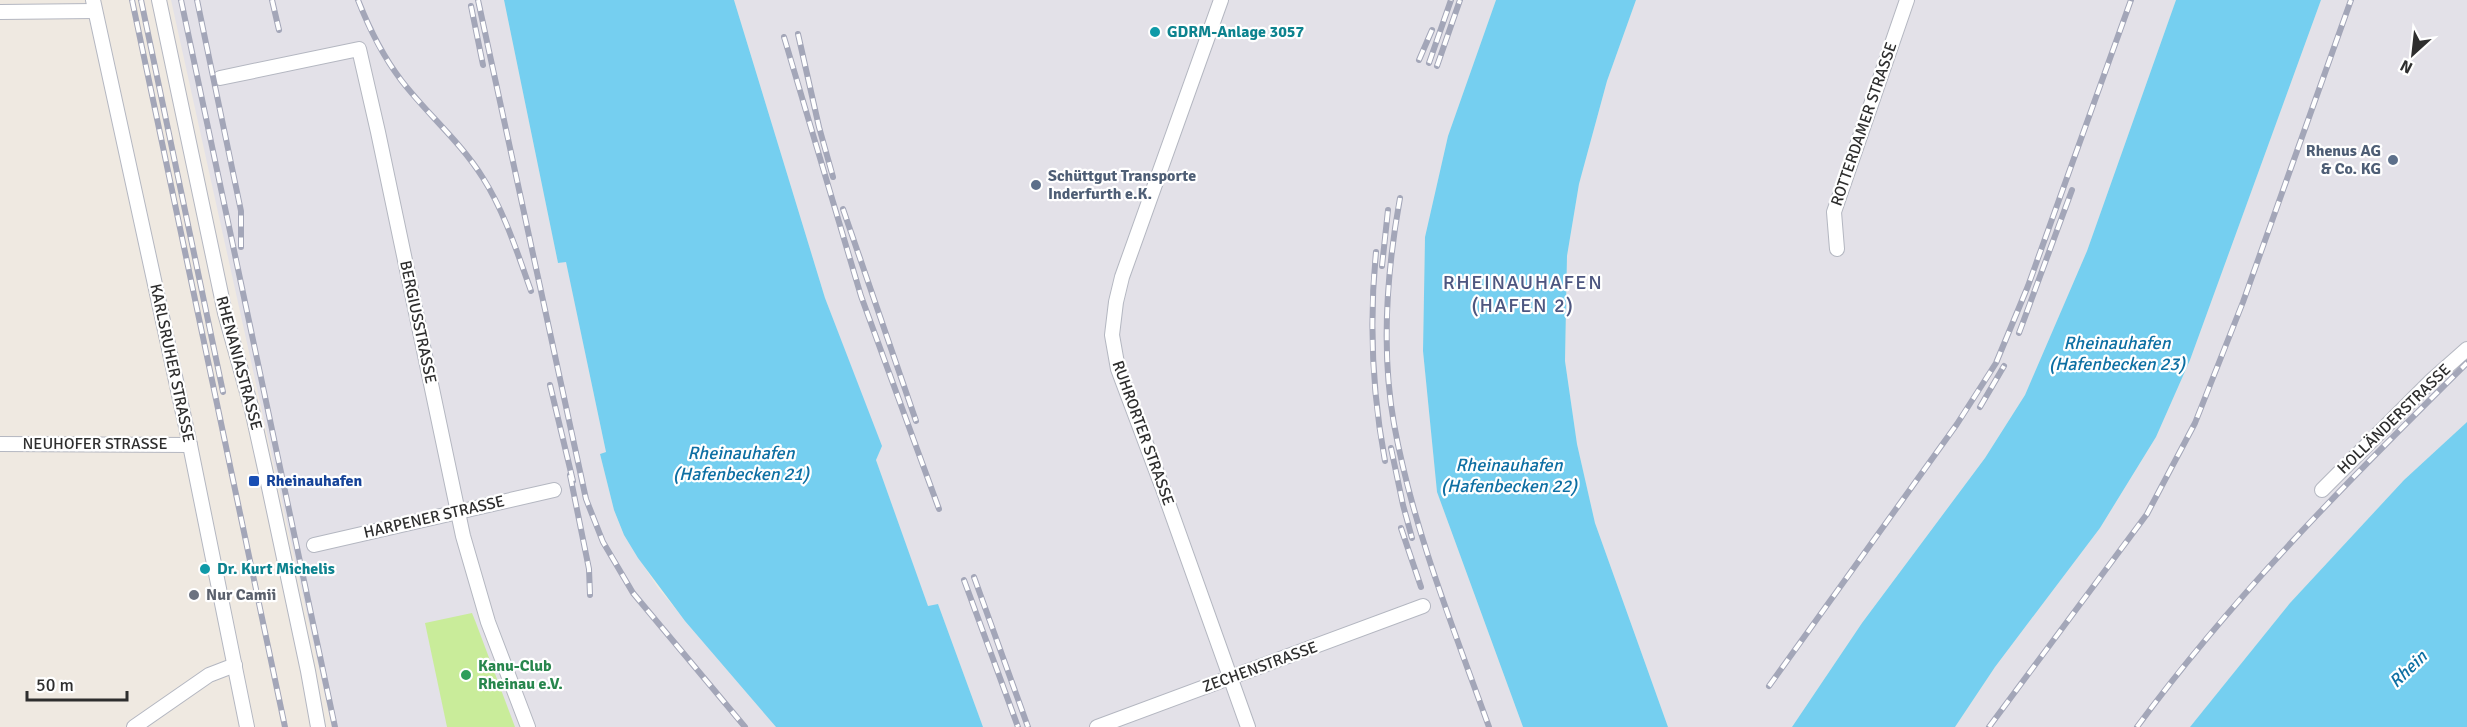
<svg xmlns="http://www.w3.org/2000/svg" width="2467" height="727" font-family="Signika,sans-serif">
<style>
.industrial{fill:#e3e1e8}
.pitch{fill:#c9ec9a}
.water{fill:#75cff0}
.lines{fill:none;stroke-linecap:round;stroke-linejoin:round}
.minor-casing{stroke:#b4b7c1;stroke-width:16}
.minor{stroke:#fff;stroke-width:14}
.rail-casing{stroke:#a3a6b8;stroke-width:6}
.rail{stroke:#fff;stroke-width:4;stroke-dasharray:11;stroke-linecap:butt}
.culture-dot{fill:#0f9aa8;stroke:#fff;stroke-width:2}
.service-dot{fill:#5c6f8a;stroke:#fff;stroke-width:2}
.transit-dot{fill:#1a4fb4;stroke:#fff;stroke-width:2}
.worship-dot{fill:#6b7280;stroke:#fff;stroke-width:2}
.leisure-dot{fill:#2e9e5b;stroke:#fff;stroke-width:2}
.labels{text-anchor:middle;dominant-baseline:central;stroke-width:4.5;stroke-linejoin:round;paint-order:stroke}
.culture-label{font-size:16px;font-weight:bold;fill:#0d838f;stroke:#fff;text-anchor:start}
.street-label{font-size:16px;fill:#2e2e2e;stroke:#fff}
.service-label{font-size:16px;font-weight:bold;fill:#4e5e75;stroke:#fff;text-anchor:end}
.transit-label{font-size:16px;font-weight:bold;fill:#164399;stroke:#fff;text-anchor:start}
.worship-label{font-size:16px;font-weight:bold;fill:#5b616d;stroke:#fff;text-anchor:start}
.leisure-label{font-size:16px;font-weight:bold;fill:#27864d;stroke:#fff;text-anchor:start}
.water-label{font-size:18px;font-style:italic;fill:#0d6fa3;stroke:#fff}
.quarter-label{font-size:20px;letter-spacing:1.5px;fill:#4d5680;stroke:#fff}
</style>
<rect width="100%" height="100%" fill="#efe9e1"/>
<g class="industrial">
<path d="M 171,0 L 504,0 L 558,263 L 566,261 L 606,452 L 600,454 L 614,510 L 624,535 L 658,588 L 776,727 L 332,727 Z"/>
<path d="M 734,0 L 1496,0 L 1448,136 L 1425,237 L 1423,351 L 1437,492 L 1523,727 L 983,727 L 938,604 L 928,607 L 876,460 L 881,446 L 825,298 Z"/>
<path d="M 1636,0 L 2176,0 L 2087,251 L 2025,395 L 1985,458 L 1862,623 L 1792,727 L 1668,727 L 1595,523 L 1577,444 L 1565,361 L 1567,256 L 1579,184 L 1607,81 Z"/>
<path d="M 2321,0 L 2467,0 L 2467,422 L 2404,480 L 2290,603 L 2190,727 L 1955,727 L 1995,667 L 2100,528 L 2156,437 L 2190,360 Z"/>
</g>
<path class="pitch" d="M 472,613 L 476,623 L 515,727 L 447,727 L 425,623 Z"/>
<g class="water">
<path d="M 504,0 L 734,0 L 825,298 L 882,446 L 876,460 L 928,606 L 938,604 L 983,727 L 776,727 L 685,621 L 638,558 L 624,535 L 614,510 L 600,454 L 606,452 L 566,262 L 558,263 Z"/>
<path d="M 1496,0 L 1636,0 L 1607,81 L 1579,184 L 1567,256 L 1565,361 L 1577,444 L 1595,523 L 1668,727 L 1523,727 L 1437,492 L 1423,351 L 1425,237 L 1448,136 Z"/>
<path d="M 2176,0 L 2321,0 L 2190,360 L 2156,437 L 2100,528 L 1995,667 L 1955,727 L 1792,727 L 1862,623 L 1985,458 L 2025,395 L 2087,251 Z"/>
<path d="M 2467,422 L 2467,727 L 2190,727 L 2290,603 L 2404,480 Z"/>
</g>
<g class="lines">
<g class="minor-casing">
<g id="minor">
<path d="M 93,0 L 190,445 L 247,727"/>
<path d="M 159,0 L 225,313 L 252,410 L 267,478 L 308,671 L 318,727"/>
<path d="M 1221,0 L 1122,277 L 1116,302 L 1112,335 L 1118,369 L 1163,489 L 1248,727"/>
<path d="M 0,12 L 95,11"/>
<path d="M 220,78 L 359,49 L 378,132 L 463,536 L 488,622 L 528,727"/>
<path d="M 1837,249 L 1834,212 L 1907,0"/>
<path d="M 0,444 L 190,445"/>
<path d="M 2322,490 L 2432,380 L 2467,349"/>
<path d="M 314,545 L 554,490"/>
<path d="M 134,727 L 209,675 L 235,665"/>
<path d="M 1097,727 L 1423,606"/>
</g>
</g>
<use href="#minor" class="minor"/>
<g class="rail-casing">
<g id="rail">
<path d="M 132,0 L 285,727"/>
<path d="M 141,0 L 223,392"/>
<path d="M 181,0 L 335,727"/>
<path d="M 197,0 L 241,211 L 241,247"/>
<path d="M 272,0 L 279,30"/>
<path d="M 358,0 C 369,28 382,55 401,80 C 427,114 460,141 483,178 C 505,213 517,252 531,291"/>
<path d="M 478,0 L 586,499 L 603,542 L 633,593 L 745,727"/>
<path d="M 471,6 L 483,65"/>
<path d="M 798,34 L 819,127 L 833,177"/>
<path d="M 784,37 L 861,296 L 939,509"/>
<path d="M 1419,60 L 1432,30"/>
<path d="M 1429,63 L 1451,0"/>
<path d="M 1437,66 L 1460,0"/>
<path d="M 1400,198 C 1387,270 1381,351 1394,424 C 1413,529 1453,627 1489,727"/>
<path d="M 843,209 L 916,421"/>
<path d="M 1376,252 C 1369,323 1372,391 1385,461"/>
<path d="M 1382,266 L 1388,210"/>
<path d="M 2019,333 L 2072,190"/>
<path d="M 550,385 L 573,481"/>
<path d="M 1980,407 L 2004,366"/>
<path d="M 1391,448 L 1403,505 L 1412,538"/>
<path d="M 570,475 L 589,569 L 590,595"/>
<path d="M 1401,528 L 1421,587"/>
<path d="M 974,577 L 1028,727"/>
<path d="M 964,580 L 1018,727"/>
<path d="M 1769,686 L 1957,424 L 1996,363 L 2028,286 L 2131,0"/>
<path d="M 1989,727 L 2147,514 L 2195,423 L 2243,302 L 2351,0"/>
<path d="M 2137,727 C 2233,596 2352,477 2467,363"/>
</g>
</g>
<use href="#rail" class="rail"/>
</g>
<g class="culture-dot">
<circle cx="1155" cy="32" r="6"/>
<circle cx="205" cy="569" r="6"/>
</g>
<g class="service-dot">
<circle cx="2393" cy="160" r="6"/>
<circle cx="1036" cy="185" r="6"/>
</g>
<rect class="transit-dot" x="248" y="475" width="12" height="12" rx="3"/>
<circle class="worship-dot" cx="194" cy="595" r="6"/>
<circle class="leisure-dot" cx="466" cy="675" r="6"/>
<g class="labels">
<g class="culture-label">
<text x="1167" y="32">GDRM-Anlage 3057</text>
<text x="217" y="569">Dr. Kurt Michelis</text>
</g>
<g class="street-label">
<text transform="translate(1864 124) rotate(-71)">ROTTERDAMER STRASSE</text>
<text transform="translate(418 322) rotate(78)">BERGIUSSTRASSE</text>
<text transform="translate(172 363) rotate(78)">KARLSRUHER STRASSE</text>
<text transform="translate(239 363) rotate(75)">RHENANIASTRASSE</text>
<text transform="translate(2394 419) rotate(-44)">HOLLÄNDERSTRASSE</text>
<text transform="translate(1143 433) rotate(70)">RUHRORTER STRASSE</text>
<text x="95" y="444">NEUHOFER STRASSE</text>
<text transform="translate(434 517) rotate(-13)">HARPENER STRASSE</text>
<text transform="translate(1260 667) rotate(-20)">ZECHENSTRASSE</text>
</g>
<g class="service-label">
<text x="2381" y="151">Rhenus AG<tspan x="2381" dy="18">&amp; Co. KG</tspan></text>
<text x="1048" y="176" text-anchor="start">Schüttgut Transporte<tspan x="1048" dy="18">Inderfurth e.K.</tspan></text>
</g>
<g class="transit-label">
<text x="266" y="481">Rheinauhafen</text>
</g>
<g class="worship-label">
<text x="206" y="595">Nur Camii</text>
</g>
<g class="leisure-label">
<text x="478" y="666">Kanu-Club<tspan x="478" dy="18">Rheinau e.V.</tspan></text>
</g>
<g class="water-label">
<text x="2117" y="343">Rheinauhafen<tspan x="2117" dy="21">(Hafenbecken 23)</tspan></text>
<text x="741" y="453">Rheinauhafen<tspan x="741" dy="21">(Hafenbecken 21)</tspan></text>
<text x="1509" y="465">Rheinauhafen<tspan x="1509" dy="21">(Hafenbecken 22)</tspan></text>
<text transform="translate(2408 669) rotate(-44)">Rhein</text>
</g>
<g class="quarter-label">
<text x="1523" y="282">RHEINAUHAFEN<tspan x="1523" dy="23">(HAFEN 2)</tspan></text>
</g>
</g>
<g transform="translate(2413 54) rotate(207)" stroke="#ffffff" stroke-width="4.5" paint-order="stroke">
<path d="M0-4.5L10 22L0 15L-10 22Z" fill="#2e2e2e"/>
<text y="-9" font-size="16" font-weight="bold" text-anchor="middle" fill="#2e2e2e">N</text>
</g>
<path d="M27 691v9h100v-9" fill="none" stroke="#2e2e2e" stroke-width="3"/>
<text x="36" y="691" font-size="18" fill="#2e2e2e" stroke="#ffffff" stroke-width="4.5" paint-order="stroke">50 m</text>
</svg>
